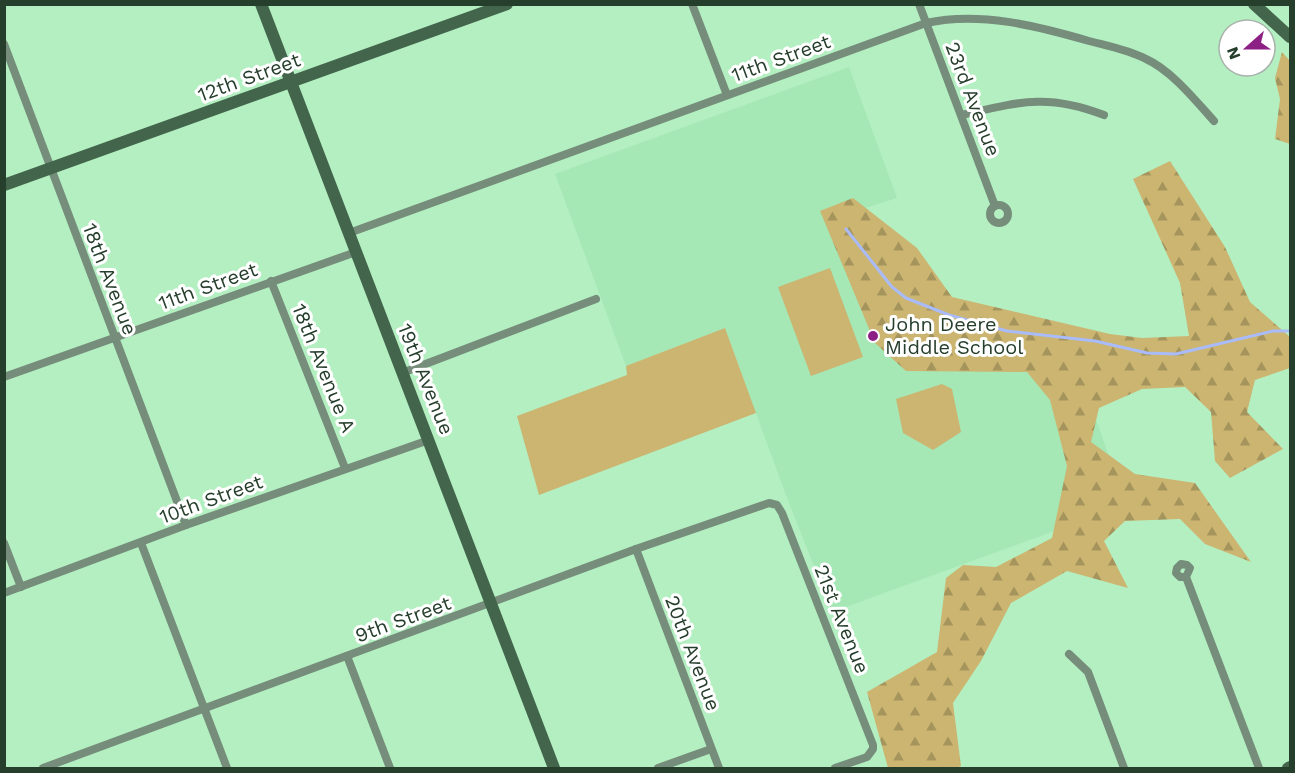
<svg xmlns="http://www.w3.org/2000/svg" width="1295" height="773" font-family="'Work Sans',sans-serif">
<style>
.built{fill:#a5e7b5}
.green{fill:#cbb571}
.forest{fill:url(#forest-firs)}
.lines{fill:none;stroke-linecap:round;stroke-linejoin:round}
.stream{stroke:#a9bbf8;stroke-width:3}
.street{stroke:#758d7a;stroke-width:8}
.secondary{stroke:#42654b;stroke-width:12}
.poi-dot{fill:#8d2084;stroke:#fff;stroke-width:2}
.labels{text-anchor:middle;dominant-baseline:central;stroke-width:6;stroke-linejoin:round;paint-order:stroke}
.street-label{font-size:20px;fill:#263e2c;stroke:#fff}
.poi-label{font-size:20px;fill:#263e2c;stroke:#fff;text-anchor:start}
</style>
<defs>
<pattern id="forest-firs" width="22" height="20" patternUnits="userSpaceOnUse" patternTransform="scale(1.5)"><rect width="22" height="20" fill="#cbb571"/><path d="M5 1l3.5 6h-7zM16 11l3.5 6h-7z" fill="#a5955d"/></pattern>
</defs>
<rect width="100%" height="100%" fill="#b4efc2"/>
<path class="built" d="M 849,67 L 897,198 L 827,220 L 892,300 L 1070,345 L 1126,505 L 832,612 L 784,490 L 725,328 L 626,366 L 555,174 Z"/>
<g class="green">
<path d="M 830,268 L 863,357 L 811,376 L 778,287 Z"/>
<path d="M 725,328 L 756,413 L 539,495 L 517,416 L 627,375 L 626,366 Z"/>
<path d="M 942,384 L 952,389 L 961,432 L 933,450 L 903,433 L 896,399 Z"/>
</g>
<g class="forest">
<path d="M 1282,52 L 1290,61 L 1290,144 L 1275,139 L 1280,99 L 1275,78 Z"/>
<path d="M 1170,161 L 1225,247 L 1250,302 L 1290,337 L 1290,368 L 1255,380 L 1247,412 L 1283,449 L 1230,478 L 1215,461 L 1211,412 L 1185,387 L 1142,389 L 1099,408 L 1091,442 L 1135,474 L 1195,483 L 1251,562 L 1205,544 L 1180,519 L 1125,521 L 1104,541 L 1128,588 L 1067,571 L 1011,603 L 981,661 L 953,703 L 961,766 L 956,768 L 888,768 L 867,692 L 937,652 L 946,578 L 963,565 L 996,567 L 1052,538 L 1067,466 L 1050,400 L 1027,372 L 906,371 L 875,343 L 820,211 L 853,198 L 917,248 L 952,297 L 1110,334 L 1142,338 L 1189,336 L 1180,283 L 1133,179 Z"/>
</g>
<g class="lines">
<path class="stream" d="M 846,229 L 892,287 L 906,298 L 949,315 L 1007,331 L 1095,341 L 1147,353 L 1176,354 L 1273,331 L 1290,331"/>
<g class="street">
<path d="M 692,4 L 727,95"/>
<path d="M 919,4 L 995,206"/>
<path d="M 4,44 L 186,525"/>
<path d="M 962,115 C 1019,102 1047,93 1104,115"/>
<circle cx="999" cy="214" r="9"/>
<path d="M 349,233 L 926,23 C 980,11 1037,26 1089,41 C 1108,46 1129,50 1146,59 C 1171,70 1196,101 1214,121"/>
<path d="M 271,281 L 345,468"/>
<path d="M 402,373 L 596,299"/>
<path d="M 4,377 L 356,252"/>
<path d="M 4,543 L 21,587"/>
<path d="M 141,543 L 227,768"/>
<path d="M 636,549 L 719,768"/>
<path d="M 1186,577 L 1180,577 L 1176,573 L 1177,568 L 1181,564 L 1187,565 L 1190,568 L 1186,577 L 1259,768"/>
<path d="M 4,593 L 186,525 L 429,440"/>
<path d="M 1069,654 L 1088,672 L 1124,768"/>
<path d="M 347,656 L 390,768"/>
<path d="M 43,768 L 636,549 L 769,503 L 777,505 L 782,513 L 873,745 L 873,749 L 867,757 L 835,768"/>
<path d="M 658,768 L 711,749"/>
</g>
<g class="secondary">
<path d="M 261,4 L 554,768"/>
<path d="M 1254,4 L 1290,37"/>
<path d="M 4,185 L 507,4"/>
<path d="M 1288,768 L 1290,767"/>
</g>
</g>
<circle class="poi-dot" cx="873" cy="336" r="6"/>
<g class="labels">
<g class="street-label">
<text transform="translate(781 58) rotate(-20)">11th Street</text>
<text transform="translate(249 77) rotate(-20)">12th Street</text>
<text transform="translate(973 99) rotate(69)">23rd Avenue</text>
<text transform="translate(110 279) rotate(69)">18th Avenue</text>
<text transform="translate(208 286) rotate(-20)">11th Street</text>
<text transform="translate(324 368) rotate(68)">18th Avenue A</text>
<text transform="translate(426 379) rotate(68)">19th Avenue</text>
<text transform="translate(211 499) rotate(-20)">10th Street</text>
<text transform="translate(403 619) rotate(-20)">9th Street</text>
<text transform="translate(842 619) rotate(68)">21st Avenue</text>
<text transform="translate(693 653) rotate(69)">20th Avenue</text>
</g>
<g class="poi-label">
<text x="885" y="324">John Deere<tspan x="885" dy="23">Middle School</tspan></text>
</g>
</g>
<rect width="1295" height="773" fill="none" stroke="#263e2c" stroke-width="12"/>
<g transform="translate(1247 48) rotate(249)"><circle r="28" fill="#ffffff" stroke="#a8b2ab" stroke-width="1.5"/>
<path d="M0-4.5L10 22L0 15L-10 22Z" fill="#8d2084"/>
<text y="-9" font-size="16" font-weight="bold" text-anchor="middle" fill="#263e2c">N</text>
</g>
</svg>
